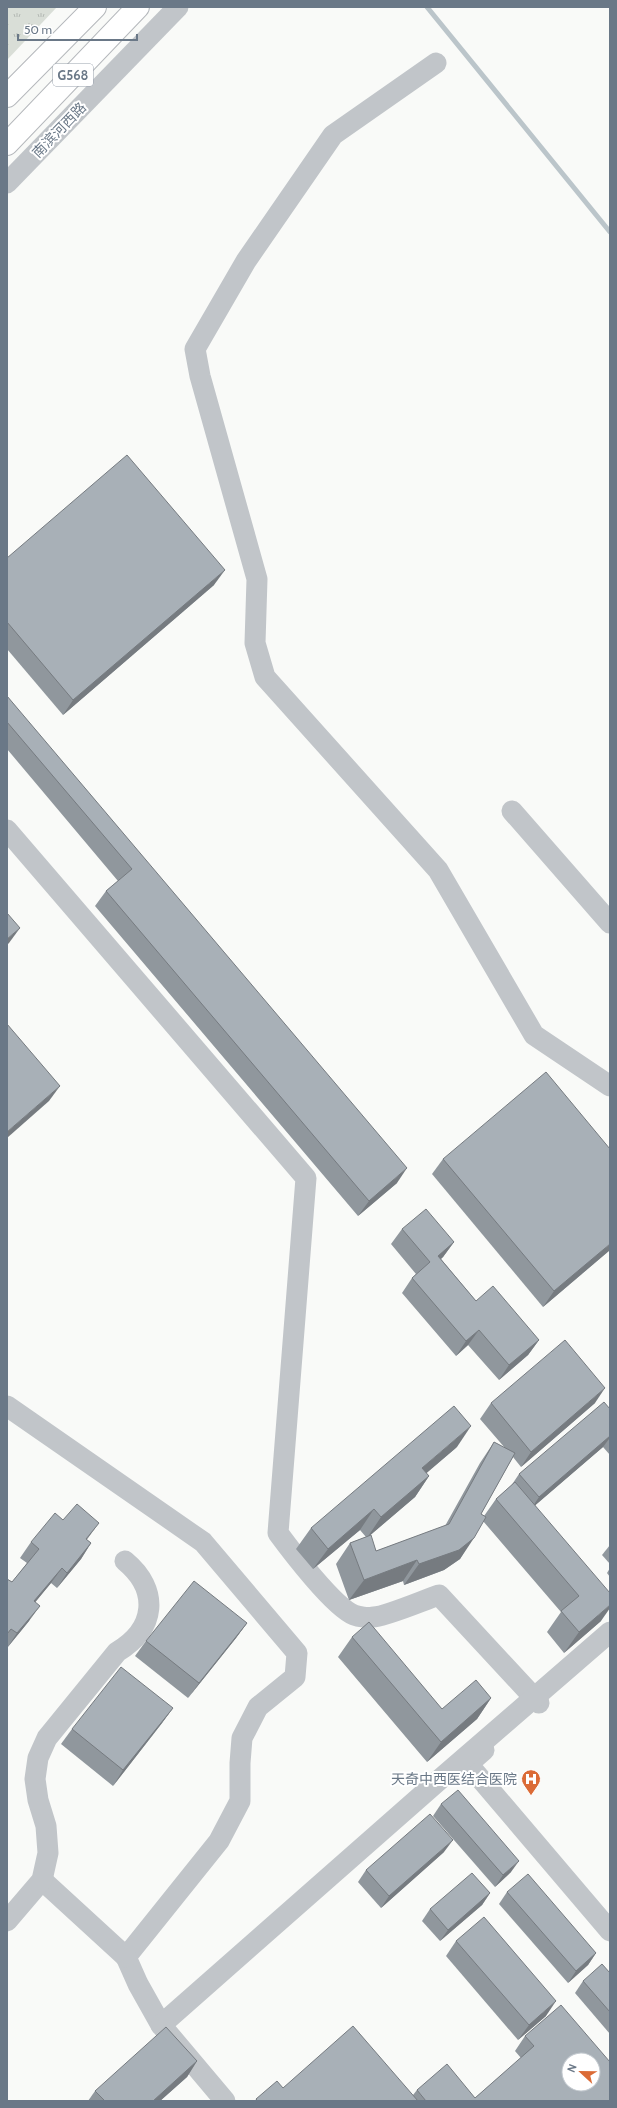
<svg xmlns="http://www.w3.org/2000/svg" width="617" height="2108" font-family="Cabin,'Noto Sans SC',sans-serif">
<style>
.park{fill:url(#park-tufts)}
.lines{fill:none;stroke-linecap:round;stroke-linejoin:round}
.stream{stroke:#bbc5ca;stroke-width:5}
.highway-casing{stroke:#b5b8bc;stroke-width:24}
.minor{stroke:#c1c5c9;stroke-width:21}
.highway{stroke:#fff;stroke-width:22}
.wall{fill:#90979d}
.shaded-wall{fill:#767b80}
.building{fill:#a8b0b7;stroke:#767b80;fill-rule:evenodd}
.labels{text-anchor:middle;dominant-baseline:central;stroke-width:4;stroke-linejoin:round;paint-order:stroke}
.shield{fill:#fff;stroke:#97a0ab;stroke-width:1}
.shield-label{font-size:13px;font-weight:bold;fill:#6a7887}
.street-label{font-size:14px;fill:#6a7887;stroke:#fff}
.poi-label{font-size:14px;fill:#6a7887;stroke:#fff;text-anchor:end}
</style>
<defs>
<pattern id="park-tufts" width="24" height="20" patternUnits="userSpaceOnUse"><rect width="24" height="20" fill="#d9ded7"/><path d="M3 7l-1-3M5 7V3M7 7l1-3M15 17l-1-3M17 17v-4M19 17l1-3" fill="none" stroke="#b4b9b4"/></pattern>
</defs>
<rect width="100%" height="100%" fill="#f9faf8"/>
<path class="park" d="M 7,7 L 57,7 L 7,60 Z"/>
<g class="lines">
<path class="stream" d="M 427,7 L 610,232"/>
<g class="highway-casing">
<g id="highway">
<path d="M 7,96 L 95,7"/>
<path d="M 7,144 L 138,7"/>
</g>
</g>
<g class="minor">
<path d="M 436,63 L 333,135 L 246,261 L 195,349 L 200,376 L 257,579 L 255,643 L 265,677 L 438,870 L 534,1035 L 610,1086"/>
<path d="M 7,183 L 178,7"/>
<path d="M 512,811 L 610,923"/>
<path d="M 7,830 L 306,1178 L 278,1533 C 292,1552 334,1607 354,1615 C 359,1617 368,1618 373,1617 C 385,1617 424,1600 439,1595 L 539,1703"/>
<path d="M 7,1406 L 203,1542 L 297,1653 L 295,1677 L 258,1707 L 242,1738 L 240,1763 L 240,1801 L 219,1841 L 126,1957 L 138,1984 L 161,2025 L 225,2101"/>
<path d="M 484,1750 L 468,1764 L 610,1931"/>
<path d="M 42,1880 L 126,1957"/>
<path d="M 7,1921 L 42,1880 L 48,1853 L 46,1826 L 38,1800 L 35,1779 L 38,1758 L 47,1738 L 117,1652 C 156,1629 160,1590 125,1561"/>
<path d="M 161,2025 L 438,1781 L 610,1632"/>
</g>
<use href="#highway" class="highway"/>
</g>
<g class="wall">
<path d="M 7,558 L 214,585 L 63,715 L 7,649 Z"/>
<path d="M 7,696 L 397,1183 L 358,1216 L 95,906 L 106,891 L 118,881 L 7,749 Z"/>
<path d="M 443,1159 L 610,1250 L 543,1307 L 432,1174 Z"/>
<path d="M 402,1229 L 454,1242 L 443,1257 L 441,1259 L 476,1301 L 539,1340 L 528,1355 L 499,1380 L 468,1345 L 456,1356 L 402,1293 L 412,1278 L 416,1274 L 391,1244 Z"/>
<path d="M 491,1403 L 595,1403 L 521,1467 L 513,1457 L 481,1514 L 484,1516 L 496,1499 L 511,1486 L 519,1474 L 610,1409 L 610,1455 L 603,1447 L 535,1505 L 601,1621 L 564,1653 L 547,1632 L 561,1612 L 483,1521 L 460,1559 L 444,1570 L 404,1585 L 403,1581 L 349,1600 L 336,1564 L 350,1543 L 366,1537 L 360,1530 L 313,1569 L 296,1549 L 311,1528 L 457,1447 L 426,1473 L 429,1476 L 415,1497 L 369,1536 L 376,1551 L 445,1526 L 480,1463 L 494,1442 L 505,1448 L 480,1419 Z"/>
<path d="M 87,1540 L 91,1543 L 81,1559 L 57,1588 L 51,1583 L 35,1602 L 29,1621 L 7,1648 L 7,1579 L 12,1582 L 27,1563 L 20,1558 L 31,1542 Z"/>
<path d="M 610,1545 L 610,1564 L 602,1555 Z"/>
<path d="M 610,1568 L 610,1577 L 607,1573 Z"/>
<path d="M 247,1623 L 236,1638 L 188,1698 L 135,1656 L 146,1641 Z"/>
<path d="M 352,1637 L 442,1709 L 491,1698 L 477,1719 L 427,1762 L 338,1657 Z"/>
<path d="M 173,1708 L 162,1723 L 113,1786 L 61,1744 L 72,1729 Z"/>
<path d="M 441,1804 L 511,1872 L 495,1887 L 433,1816 Z"/>
<path d="M 444,1852 L 381,1908 L 358,1882 L 366,1870 Z"/>
<path d="M 507,1892 L 596,1953 L 588,1965 L 568,1983 L 499,1904 Z"/>
<path d="M 490,1893 L 482,1905 L 440,1941 L 422,1921 L 430,1909 Z"/>
<path d="M 456,1941 L 546,2016 L 518,2040 L 446,1956 Z"/>
<path d="M 610,1973 L 610,2034 L 575,1993 L 583,1981 Z"/>
<path d="M 525,2036 L 610,2101 L 255,2101 L 256,2099 L 283,2088 L 413,2095 L 417,2090 L 475,2098 L 521,2058 L 515,2051 Z"/>
<path d="M 197,2061 L 187,2077 L 160,2101 L 88,2101 L 95,2091 Z"/>
</g>
<g class="shaded-wall">
<path d="M 225,570 L 214,585 L 63,715 L 73,700 Z"/>
<path d="M 20,928 L 9,943 L 7,945 L 7,939 Z"/>
<path d="M 60,1086 L 49,1101 L 7,1138 L 7,1132 Z"/>
<path d="M 407,1168 L 397,1183 L 358,1216 L 369,1201 Z"/>
<path d="M 454,1242 L 443,1257 L 427,1271 L 438,1256 Z"/>
<path d="M 610,1244 L 610,1250 L 543,1307 L 554,1291 Z"/>
<path d="M 479,1330 L 468,1345 L 456,1356 L 466,1341 Z"/>
<path d="M 539,1340 L 528,1355 L 499,1380 L 509,1365 Z"/>
<path d="M 605,1388 L 595,1403 L 521,1467 L 531,1452 Z"/>
<path d="M 471,1426 L 457,1447 L 408,1489 L 422,1468 Z"/>
<path d="M 610,1436 L 610,1441 L 609,1439 L 603,1447 L 531,1509 L 539,1497 Z"/>
<path d="M 429,1476 L 415,1497 L 367,1538 L 381,1517 Z"/>
<path d="M 374,1509 L 360,1530 L 313,1569 L 328,1549 Z"/>
<path d="M 99,1523 L 88,1538 L 75,1554 L 86,1539 Z"/>
<path d="M 474,1538 L 460,1559 L 444,1570 L 404,1585 L 419,1564 Z"/>
<path d="M 91,1543 L 81,1559 L 57,1588 L 67,1573 Z"/>
<path d="M 417,1560 L 403,1581 L 349,1600 L 364,1580 Z"/>
<path d="M 62,1568 L 51,1583 L 24,1616 L 34,1601 Z"/>
<path d="M 610,1605 L 610,1608 L 601,1621 L 564,1653 L 579,1632 Z"/>
<path d="M 40,1606 L 29,1621 L 7,1648 L 17,1633 Z"/>
<path d="M 247,1623 L 236,1638 L 188,1698 L 199,1683 Z"/>
<path d="M 491,1698 L 477,1719 L 427,1762 L 441,1742 Z"/>
<path d="M 173,1708 L 162,1723 L 113,1786 L 123,1770 Z"/>
<path d="M 453,1840 L 444,1852 L 381,1908 L 389,1896 Z"/>
<path d="M 519,1861 L 511,1872 L 495,1887 L 503,1875 Z"/>
<path d="M 490,1893 L 482,1905 L 440,1941 L 448,1930 Z"/>
<path d="M 596,1953 L 588,1965 L 568,1983 L 576,1971 Z"/>
<path d="M 556,2001 L 546,2016 L 518,2040 L 529,2025 Z"/>
<path d="M 197,2061 L 187,2077 L 160,2101 L 153,2101 Z"/>
</g>
<g class="building">
<path d="M 127,455 L 225,570 L 73,700 L 7,622 L 7,558 Z"/>
<path d="M 7,696 L 407,1168 L 369,1201 L 106,891 L 132,869 L 7,722 Z"/>
<path d="M 7,913 L 20,928 L 7,939 Z"/>
<path d="M 7,1024 L 60,1086 L 7,1132 Z"/>
<path d="M 546,1072 L 610,1149 L 610,1244 L 554,1291 L 443,1159 Z"/>
<path d="M 426,1209 L 454,1242 L 438,1256 L 476,1301 L 493,1286 L 539,1340 L 509,1365 L 479,1330 L 466,1341 L 412,1278 L 430,1262 L 402,1229 Z"/>
<path d="M 565,1340 L 605,1388 L 531,1452 L 491,1403 Z"/>
<path d="M 604,1402 L 610,1409 L 610,1436 L 539,1497 L 519,1474 Z"/>
<path d="M 454,1406 L 471,1426 L 422,1468 L 429,1476 L 381,1517 L 374,1509 L 328,1549 L 311,1528 Z"/>
<path d="M 494,1442 L 515,1453 L 481,1514 L 486,1517 L 474,1538 L 459,1550 L 419,1564 L 417,1560 L 364,1580 L 350,1543 L 371,1535 L 376,1551 L 449,1524 Z"/>
<path d="M 515,1482 L 610,1593 L 610,1605 L 579,1632 L 561,1611 L 579,1596 L 496,1499 Z"/>
<path d="M 77,1504 L 99,1523 L 86,1539 L 91,1543 L 67,1573 L 62,1568 L 34,1601 L 40,1606 L 17,1633 L 11,1629 L 7,1634 L 7,1579 L 12,1582 L 39,1549 L 31,1542 L 55,1513 L 63,1520 Z"/>
<path d="M 194,1581 L 247,1623 L 199,1683 L 146,1641 Z"/>
<path d="M 369,1622 L 442,1709 L 476,1680 L 491,1698 L 441,1742 L 352,1637 Z"/>
<path d="M 121,1667 L 173,1708 L 123,1770 L 72,1729 Z"/>
<path d="M 458,1790 L 519,1861 L 503,1875 L 441,1804 Z"/>
<path d="M 430,1814 L 453,1840 L 389,1896 L 366,1870 Z"/>
<path d="M 472,1873 L 490,1893 L 448,1930 L 430,1909 Z"/>
<path d="M 528,1874 L 596,1953 L 576,1971 L 507,1892 Z"/>
<path d="M 484,1917 L 556,2001 L 529,2025 L 456,1941 Z"/>
<path d="M 602,1964 L 610,1973 L 610,2012 L 583,1981 Z"/>
<path d="M 561,2005 L 610,2062 L 610,2101 L 426,2101 L 417,2090 L 447,2064 L 475,2098 L 534,2046 L 525,2036 ZM 569,2060 L 593,2060 L 593,2084 L 569,2084 Z"/>
<path d="M 353,2026 L 418,2101 L 258,2101 L 256,2099 L 277,2081 L 283,2088 Z"/>
<path d="M 166,2027 L 197,2061 L 153,2101 L 105,2101 L 95,2091 Z"/>
</g>
<defs>
<g id="hospital-pin" transform="scale(1)"><path d="M0 17L-7.5 6A9.5 9.5 0 1 1 7.5 6Z" fill="#db6b36" stroke="#fff"/><path d="M-5-5h3v3.5h4V-5h3V5h-3V1.5h-4V5h-3Z" fill="#fff"/></g>
</defs>
<g fill-rule="evenodd">
<use href="#hospital-pin" x="531" y="1779"/>
</g>
<g class="labels">
<rect class="shield" x="53" y="64" width="40" height="22" rx="3"/>
<g class="shield-label">
<text x="73" y="75">G568</text>
</g>
<g class="street-label">
<text transform="translate(59 130) rotate(-46)">南滨河西路</text>
</g>
<g class="poi-label">
<text x="517" y="1779">天奇中西医结合医院</text>
</g>
</g>
<rect width="617" height="2108" fill="none" stroke="#6a7887" stroke-width="16"/>
<g transform="translate(581 2072) rotate(292)"><circle r="19" fill="#ffffff" stroke="#c3c9cf"/>
<path d="M0-3L7 15L0 10L-7 15Z" fill="#db6b36"/>
<text y="-6" font-size="11" font-weight="bold" text-anchor="middle" fill="#6a7887">N</text>
</g>
<path d="M18 34v6h119v-6" fill="none" stroke="#6a7887" stroke-width="2"/>
<text x="24" y="34" font-size="12" fill="#6a7887" stroke="#ffffff" stroke-width="3" paint-order="stroke">50 m</text>
</svg>
